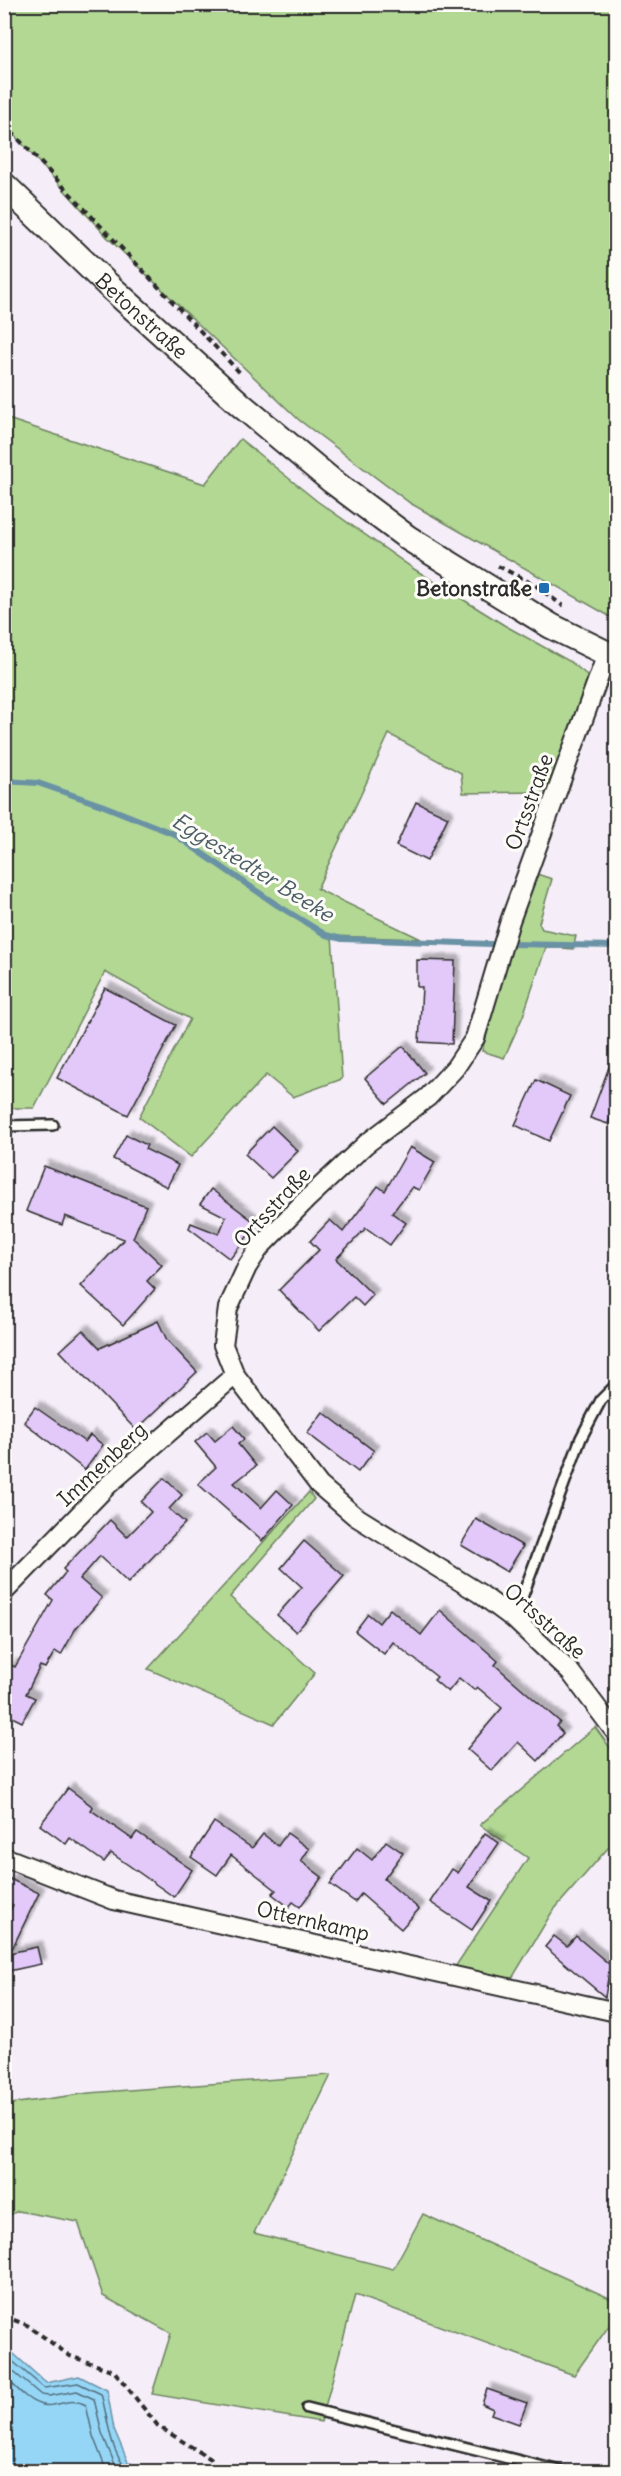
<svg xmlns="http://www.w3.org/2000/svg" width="621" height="2476" font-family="Delius,sans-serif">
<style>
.green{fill:#b2d894;stroke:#6e8260;stroke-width:1.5}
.water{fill:#95d6f7;stroke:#6b92a5;stroke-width:1.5}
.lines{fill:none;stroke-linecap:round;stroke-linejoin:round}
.shore{stroke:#556f7d;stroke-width:1.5}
.stream{stroke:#6b92a5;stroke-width:6}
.building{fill:#e2c9f9;stroke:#2b2b2b;stroke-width:1.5;filter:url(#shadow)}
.service-casing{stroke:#2b2b2b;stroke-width:14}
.minor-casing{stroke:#2b2b2b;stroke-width:22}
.secondary-casing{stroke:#2b2b2b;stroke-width:28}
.path{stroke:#2b2b2b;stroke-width:4;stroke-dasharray:6 4.5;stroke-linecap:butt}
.service{stroke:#fdfcf7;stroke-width:9}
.minor{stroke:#fdfcf7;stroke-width:18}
.secondary{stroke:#fdfcf7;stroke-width:24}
.poi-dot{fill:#1f6fb2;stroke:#fdfcf7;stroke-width:2}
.labels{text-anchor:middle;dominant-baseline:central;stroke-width:6;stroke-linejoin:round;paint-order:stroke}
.street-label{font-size:21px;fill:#2b2b2b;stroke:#fdfcf7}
.poi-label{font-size:21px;font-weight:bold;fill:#2b2b2b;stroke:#fdfcf7;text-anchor:end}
.water-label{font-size:22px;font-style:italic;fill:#4b5e68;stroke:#fdfcf7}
</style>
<defs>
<filter id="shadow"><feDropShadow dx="5.5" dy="-5.5" stdDeviation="1.5" flood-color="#0004"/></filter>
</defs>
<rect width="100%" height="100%" fill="#f5edf8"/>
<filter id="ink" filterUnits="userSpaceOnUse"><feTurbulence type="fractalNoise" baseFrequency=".0167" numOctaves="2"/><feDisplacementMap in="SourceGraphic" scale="12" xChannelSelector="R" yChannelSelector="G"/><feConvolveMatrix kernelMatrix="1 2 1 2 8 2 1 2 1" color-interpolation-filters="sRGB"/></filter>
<g filter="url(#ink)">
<g class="green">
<path d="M 5,4 L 616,5 L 616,620 L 410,503 L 299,420 L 107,237 L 5,125 Z"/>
<path d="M 5,418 L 205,484 L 240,439 L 317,501 L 414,569 L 504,625 L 571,662 L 587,675 L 585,689 L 547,792 L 463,793 L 461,773 L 389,734 L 317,889 L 421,939 L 332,936 L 342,1079 L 293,1097 L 266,1075 L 191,1157 L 139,1117 L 190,1019 L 105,972 L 34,1108 L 5,1108 Z"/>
<path d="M 537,874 L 552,879 L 539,923 L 542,929 L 576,936 L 573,949 L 546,947 L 523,1016 L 504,1058 L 482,1051 L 514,934 Z"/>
<path d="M 309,1492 L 314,1499 L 230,1597 L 315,1673 L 274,1724 L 148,1669 Z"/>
<path d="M 595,1727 L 616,1756 L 616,1839 L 552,1912 L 511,1980 L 455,1967 L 528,1858 L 480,1825 Z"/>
<path d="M 331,2075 L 254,2233 L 393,2269 L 423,2214 L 616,2301 L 616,2316 L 574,2375 L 355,2295 L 321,2422 L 152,2394 L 171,2333 L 103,2296 L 78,2222 L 18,2211 L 5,2217 L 4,2105 L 89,2093 Z"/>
</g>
<path class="water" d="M 5,2346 L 46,2383 L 79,2376 L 107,2390 L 114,2429 L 128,2462 L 145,2471 L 5,2471 Z"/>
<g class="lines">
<g class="shore">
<path d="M 4,2354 L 44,2388 L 78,2383 L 101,2394 C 108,2416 110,2460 132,2472"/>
<path d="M 4,2364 L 41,2395 L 49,2396 L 77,2391 L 94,2399 L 102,2433 L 118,2472"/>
<path d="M 4,2376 C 14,2385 26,2400 39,2404 C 56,2410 68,2395 86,2405 L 93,2436 L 107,2472"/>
</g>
<g class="stream">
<path d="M 4,781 L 38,783 L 104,806 L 174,834 L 277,905 L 326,935 L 342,939 L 491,944"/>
<path d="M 513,944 L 616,946"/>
</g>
</g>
<g class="building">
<path d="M 416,802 L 448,817 L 427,861 L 396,846 Z"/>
<path d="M 417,960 L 455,961 L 452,1044 L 419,1042 L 422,987 L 417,987 Z"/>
<path d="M 105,988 L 176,1025 L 128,1115 L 57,1078 Z"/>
<path d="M 403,1046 L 425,1073 L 387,1104 L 365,1078 Z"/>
<path d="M 615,1051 L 616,1051 L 616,1101 L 608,1124 L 590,1118 Z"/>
<path d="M 536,1080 L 570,1096 L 549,1141 L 515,1125 Z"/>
<path d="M 272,1126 L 298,1151 L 271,1178 L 245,1154 Z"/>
<path d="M 126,1135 L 147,1145 L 145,1149 L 178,1165 L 167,1187 L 113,1159 Z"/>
<path d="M 410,1147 L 435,1162 L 419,1190 L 412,1187 L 392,1213 L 406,1223 L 390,1245 L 366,1228 L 336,1259 L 373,1295 L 363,1306 L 354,1297 L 319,1331 L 279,1290 L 319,1250 L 310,1241 L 330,1220 L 343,1232 L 378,1186 L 385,1191 Z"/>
<path d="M 44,1166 L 146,1206 L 133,1238 L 162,1265 L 147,1281 L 155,1289 L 123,1325 L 81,1286 L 124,1239 L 65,1216 L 62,1225 L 26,1211 Z"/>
<path d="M 211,1189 L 257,1224 L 230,1259 L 189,1228 L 191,1223 L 219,1234 L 226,1217 L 200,1204 Z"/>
<path d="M 158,1321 L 167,1340 L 197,1372 L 136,1430 L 60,1351 L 83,1330 L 100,1348 Z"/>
<path d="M 35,1407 L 85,1442 L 90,1435 L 103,1445 L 85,1470 L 24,1422 Z"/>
<path d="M 323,1412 L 374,1451 L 358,1472 L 307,1433 Z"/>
<path d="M 233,1426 L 244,1439 L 238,1444 L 256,1466 L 234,1483 L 261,1508 L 277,1490 L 293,1505 L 262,1541 L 198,1484 L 216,1467 L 195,1442 L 207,1432 L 215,1441 Z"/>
<path d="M 164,1478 L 182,1495 L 169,1509 L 185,1523 L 128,1583 L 100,1556 L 80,1579 L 102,1598 L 76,1628 L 61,1655 L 55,1651 L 45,1668 L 40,1666 L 26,1694 L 35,1698 L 22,1722 L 4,1713 L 4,1677 L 11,1665 L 15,1667 L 53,1600 L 47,1595 L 66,1572 L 63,1569 L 110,1520 L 127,1537 L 151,1512 L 141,1502 Z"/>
<path d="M 476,1519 L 523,1546 L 507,1572 L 461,1545 Z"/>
<path d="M 304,1541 L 344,1576 L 296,1632 L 277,1615 L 302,1587 L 281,1568 Z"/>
<path d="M 390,1609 L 421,1635 L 440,1610 L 498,1661 L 495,1665 L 560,1722 L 556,1726 L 563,1733 L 538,1761 L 518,1742 L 492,1771 L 467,1749 L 502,1708 L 477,1687 L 474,1690 L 459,1678 L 448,1692 L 434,1680 L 437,1677 L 393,1642 L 384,1654 L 355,1631 L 368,1614 L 379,1623 Z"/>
<path d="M 68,1788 L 93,1807 L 91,1810 L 132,1839 L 137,1832 L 192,1870 L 174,1897 L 111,1853 L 104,1862 L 70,1838 L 66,1844 L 40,1825 Z"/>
<path d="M 214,1822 L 252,1848 L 263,1834 L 278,1846 L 287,1833 L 309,1849 L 301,1861 L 322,1877 L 300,1907 L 293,1902 L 289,1907 L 272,1894 L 276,1890 L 231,1855 L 217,1875 L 191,1857 Z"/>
<path d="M 485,1833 L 499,1843 L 469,1887 L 491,1901 L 472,1930 L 430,1902 L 452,1869 L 458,1873 Z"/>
<path d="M 386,1841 L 403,1853 L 384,1879 L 419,1909 L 401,1929 L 361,1894 L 355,1902 L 330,1884 L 357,1848 L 372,1860 Z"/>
<path d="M 10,1879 L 39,1893 L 10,1953 L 37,1947 L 41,1964 L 4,1972 L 4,1922 L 13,1905 L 4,1901 L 4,1890 Z"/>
<path d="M 554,1936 L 567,1946 L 576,1936 L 610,1965 L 605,1997 L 545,1947 Z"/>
<path d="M 487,2389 L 527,2403 L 519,2424 L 491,2414 L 493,2409 L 482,2404 Z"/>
</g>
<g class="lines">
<g class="service-casing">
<g id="service">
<path d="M 4,1126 L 53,1125"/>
<path d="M 514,1619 L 581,1438 L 601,1400 L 616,1385"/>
<path d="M 307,2408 L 564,2472"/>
</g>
</g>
<g class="minor-casing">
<g id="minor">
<path d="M 607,654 L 510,921 L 475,1038 L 455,1068 L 428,1097 L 366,1144 L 306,1200 L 260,1247 L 247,1267 L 228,1308 L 223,1345 L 235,1375 L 319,1485 L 355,1516 L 479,1593 L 514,1619 L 571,1673 L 616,1733"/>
<path d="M 4,1592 L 108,1485 L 235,1375"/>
<path d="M 4,1857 L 114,1900 L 616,2012"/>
</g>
</g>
<g class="secondary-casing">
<g id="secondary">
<path id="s1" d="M 4,185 L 107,284 L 241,405 L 332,481 L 408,538 L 551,626 L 616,658"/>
</g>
</g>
<g class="path">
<path d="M 4,124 L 241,374"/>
<path d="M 498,566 L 535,585 L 563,606"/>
<path d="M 4,2316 L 27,2325 L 70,2356 L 114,2371 L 158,2426 L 211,2459 L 219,2472"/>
</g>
<use href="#service" class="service"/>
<use href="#minor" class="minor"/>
<use href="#secondary" class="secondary"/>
</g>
</g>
<rect class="poi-dot" x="538" y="582" width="12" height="12" rx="3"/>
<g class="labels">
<g class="street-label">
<text stroke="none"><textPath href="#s1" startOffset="190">Betonstraße</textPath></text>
<text transform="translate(529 802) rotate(-70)">Ortsstraße</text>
<text transform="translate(272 1207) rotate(-47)">Ortsstraße</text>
<text transform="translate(102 1464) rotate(-43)">Immenberg</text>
<text transform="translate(545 1621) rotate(42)">Ortsstraße</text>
<text transform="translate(313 1921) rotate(13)">Otternkamp</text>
</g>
<g class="poi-label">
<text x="532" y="588">Betonstraße</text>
</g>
<g class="water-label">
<text transform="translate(253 867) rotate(32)">Eggestedter Beeke</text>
</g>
</g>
<rect width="621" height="2476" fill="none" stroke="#fdfcf7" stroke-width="24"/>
<rect x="12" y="12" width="597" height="2452" fill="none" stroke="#2b2b2b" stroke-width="2" filter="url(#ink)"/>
</svg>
